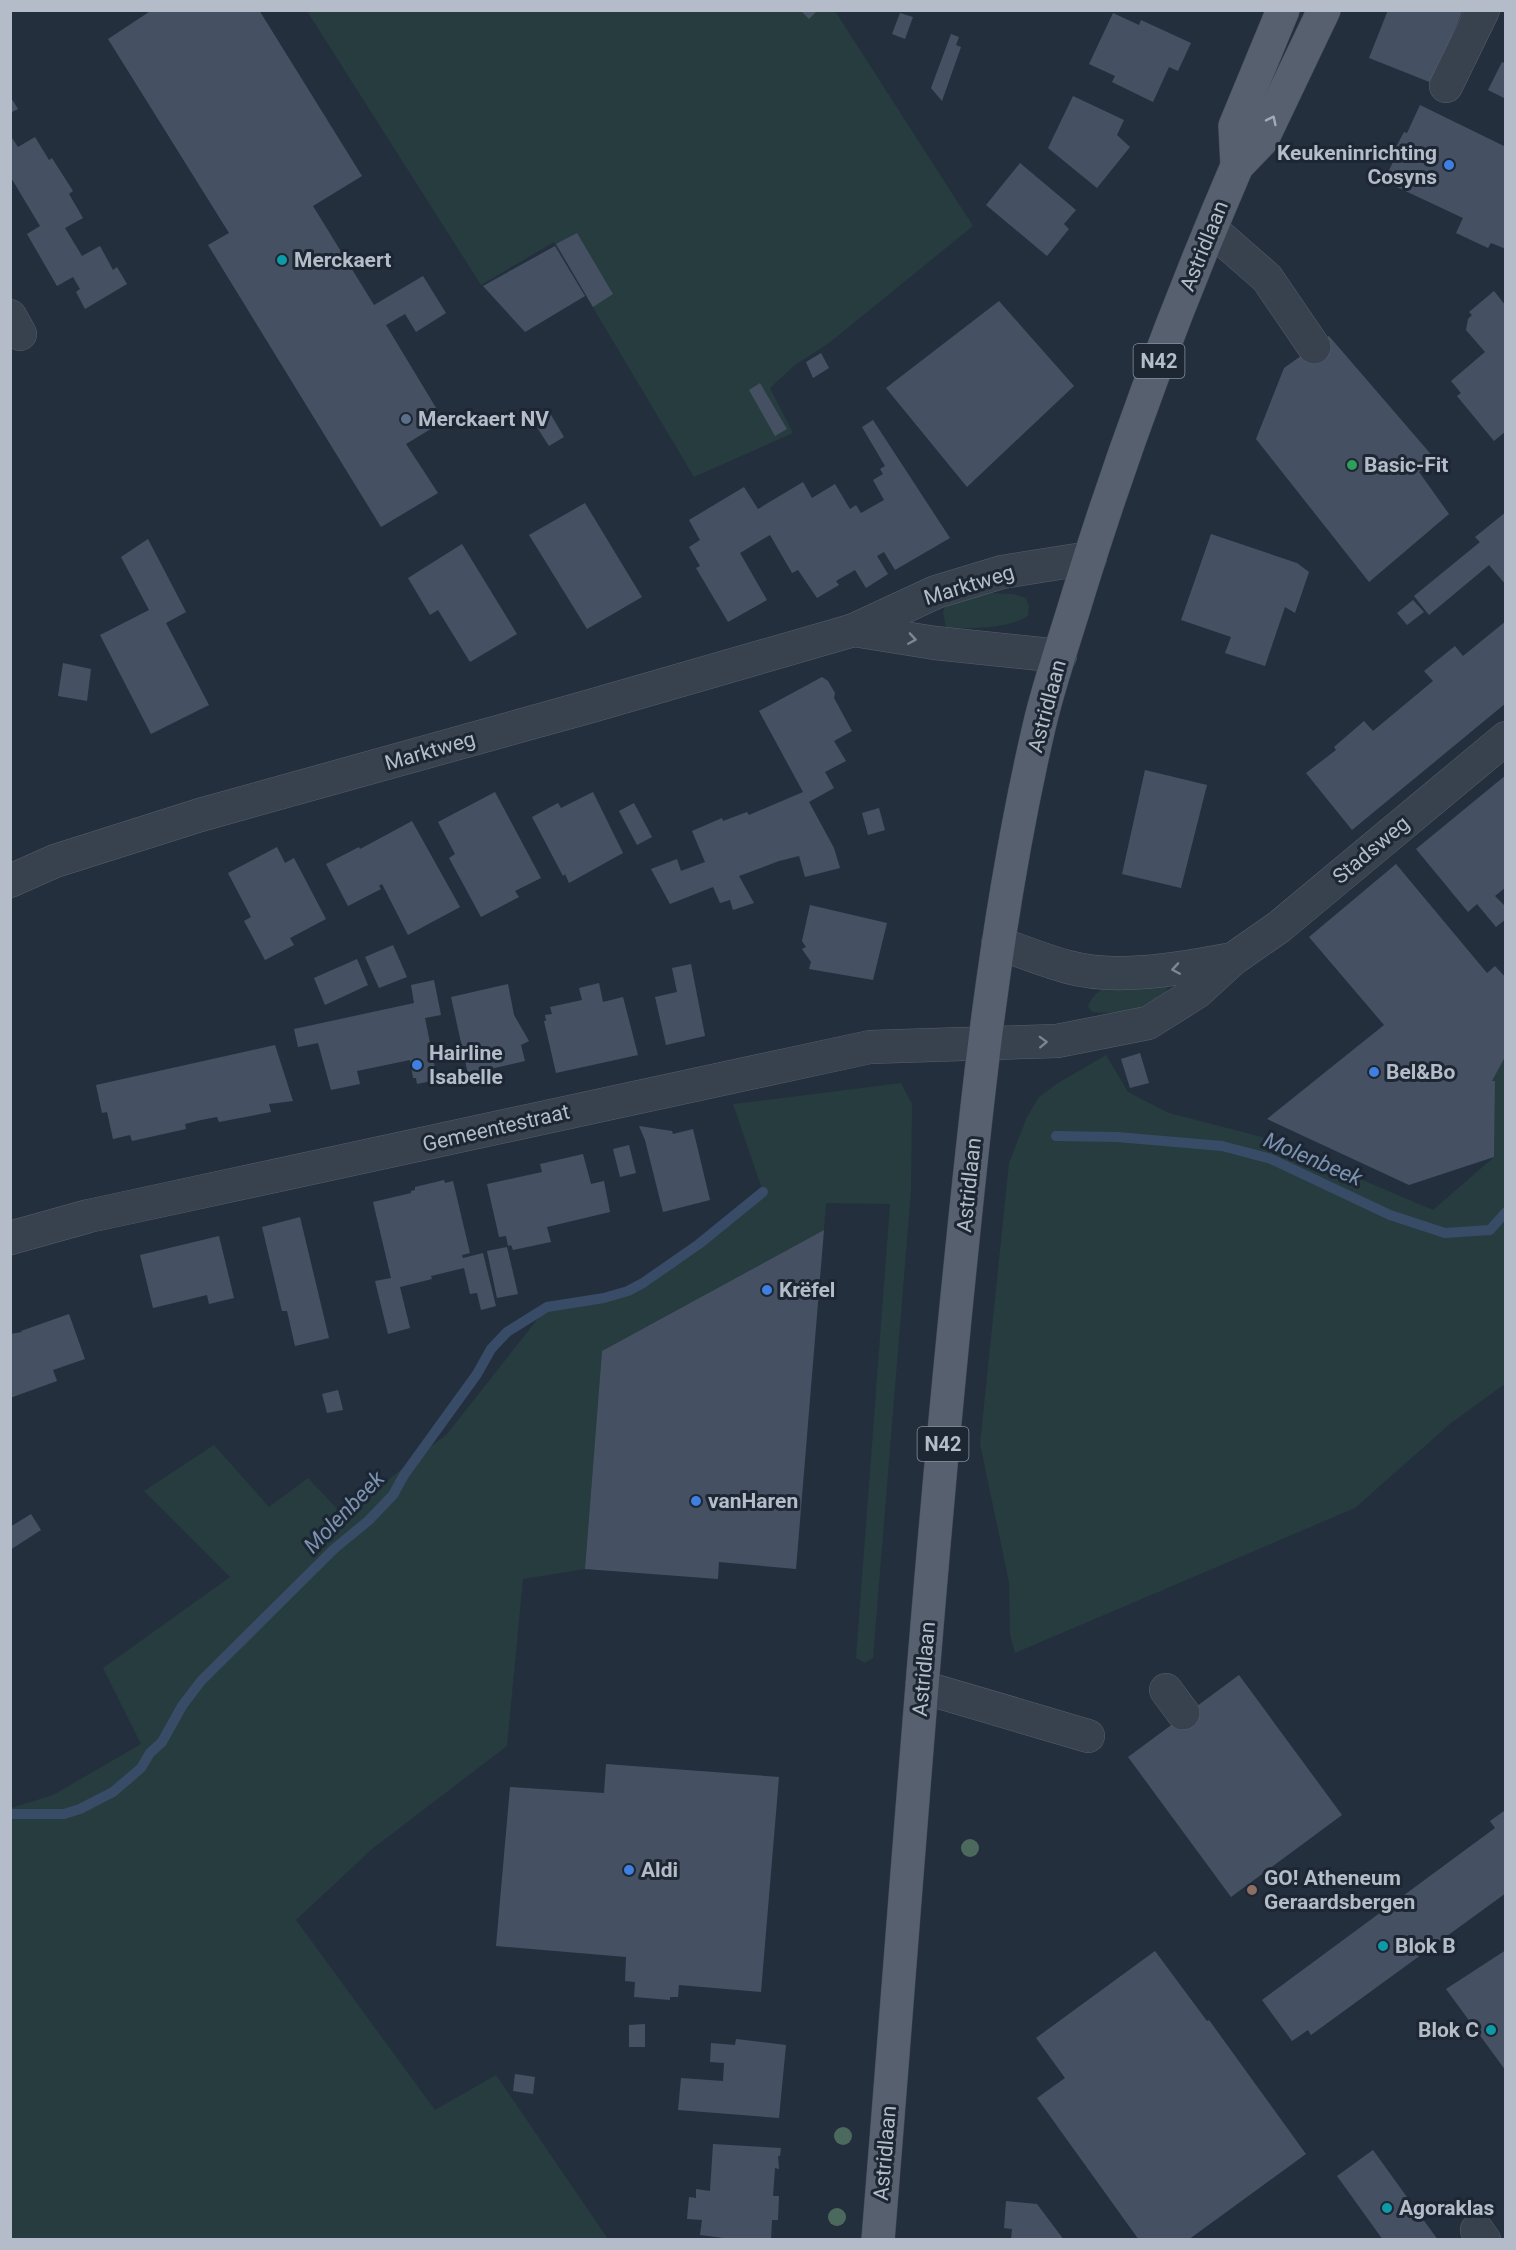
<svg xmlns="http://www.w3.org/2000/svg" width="1516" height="2250" font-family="Roboto,sans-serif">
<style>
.green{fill:#263c3f}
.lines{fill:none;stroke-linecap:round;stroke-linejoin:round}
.stream{stroke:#394c67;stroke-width:10}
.building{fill:#455162}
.minor-casing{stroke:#565f6c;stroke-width:34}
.major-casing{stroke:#414a57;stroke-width:34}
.minor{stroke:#38414e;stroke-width:33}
.major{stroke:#56606e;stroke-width:33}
.tree{fill:#4b6a5d}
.oneway{stroke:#a1aab7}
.oneway2{stroke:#7c8592}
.shop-dot{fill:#3f7fe0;stroke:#1d2633;stroke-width:2}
.culture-dot{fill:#0f9aa8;stroke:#1d2633;stroke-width:2}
.service-dot{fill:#5c6f8a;stroke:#1d2633;stroke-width:2}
.leisure-dot{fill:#2e9e5b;stroke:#1d2633;stroke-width:2}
.education-dot{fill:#8d6e63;stroke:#1d2633;stroke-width:2}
.labels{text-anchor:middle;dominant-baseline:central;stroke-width:6;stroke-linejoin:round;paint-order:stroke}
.shield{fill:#1d2633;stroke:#878f9c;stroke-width:1.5}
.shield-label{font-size:20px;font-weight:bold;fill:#b4bcc9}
.poi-label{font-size:21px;font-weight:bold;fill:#b4bcc9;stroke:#1d2633;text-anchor:start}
.street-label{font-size:21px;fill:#b4bcc9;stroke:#1d2633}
.water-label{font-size:22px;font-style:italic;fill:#7c92b1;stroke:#1d2633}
</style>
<rect width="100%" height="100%" fill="#242f3e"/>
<g class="green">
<path d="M 307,11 L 835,11 L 973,226 L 829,343 L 795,365 L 770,388 L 793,433 L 694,477 L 554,242 L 481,285 Z"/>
<path d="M 986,593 L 1013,594 L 1026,598 L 1029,606 L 1028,616 C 1006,629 971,629 946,627 L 943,613 L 946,604 Z"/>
<path d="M 1154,980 L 1168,987 L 1162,1000 C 1139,1010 1117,1015 1092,1012 L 1088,1006 C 1099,980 1129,983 1154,980 Z"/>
<path d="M 1106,1055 L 1128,1092 L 1169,1113 L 1262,1137 L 1433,1210 L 1494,1157 L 1495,1082 L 1492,1081 L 1505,1055 L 1505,1384 L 1451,1423 L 1355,1508 L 1015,1653 L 1010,1635 L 1009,1582 L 980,1444 L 1009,1163 L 1027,1117 L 1039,1097 L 1058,1083 Z"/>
<path d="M 901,1083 L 912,1104 L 911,1191 L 873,1658 L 865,1663 L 856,1658 L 890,1204 L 826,1203 L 824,1230 L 602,1351 L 585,1569 L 523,1579 L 507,1746 L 372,1849 L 296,1920 L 435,2110 L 496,2075 L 608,2239 L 11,2240 L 11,1808 L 53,1795 L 141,1744 L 103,1668 L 230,1577 L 144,1491 L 214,1445 L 269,1507 L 308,1478 L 343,1515 L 447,1434 L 547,1307 L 604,1298 L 628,1291 L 643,1283 L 699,1244 L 763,1192 L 733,1104 Z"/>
</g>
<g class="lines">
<g class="stream">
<path d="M 1056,1136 L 1117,1137 L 1222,1146 L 1271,1159 L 1390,1215 L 1445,1233 L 1490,1230 L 1506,1212"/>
<path d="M 10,1814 L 64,1814 L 80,1809 L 113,1792 L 141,1768 L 150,1753 L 162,1742 L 182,1706 L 201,1681 L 334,1549 L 368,1521 L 393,1495 L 404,1475 L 477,1374 L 491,1349 L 507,1332 L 547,1307 L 604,1298 L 628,1291 L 643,1283 L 699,1244 L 763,1192"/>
</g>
</g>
<g class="building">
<path d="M 152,10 L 259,10 L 362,176 L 313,206 L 374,305 L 423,276 L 446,313 L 416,332 L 405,314 L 386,325 L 444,421 L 406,444 L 438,493 L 381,527 L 208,245 L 229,233 L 108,39 Z"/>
<path d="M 800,10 L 818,10 L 809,19 Z"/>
<path d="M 1388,10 L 1463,10 L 1432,83 L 1369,58 Z"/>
<path d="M 900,13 L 913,17 L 905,39 L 892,34 Z"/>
<path d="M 1113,13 L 1139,25 L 1141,20 L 1191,43 L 1178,71 L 1169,67 L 1153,102 L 1112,82 L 1115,76 L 1089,64 Z"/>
<path d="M 951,34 L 959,37 L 956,45 L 961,47 L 942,101 L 931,88 Z"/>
<path d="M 1502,62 L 1506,64 L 1506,99 L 1488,90 Z"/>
<path d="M 10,96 L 18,109 L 10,113 Z"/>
<path d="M 1073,96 L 1124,120 L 1117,135 L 1130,147 L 1097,188 L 1048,148 Z"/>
<path d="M 1420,105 L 1506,147 L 1506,249 L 1491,243 L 1488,248 L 1456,233 L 1463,218 L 1384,181 L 1399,149 L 1396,147 L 1404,132 L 1407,133 Z"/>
<path d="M 10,135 L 18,147 L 35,137 L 49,160 L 52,158 L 73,191 L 69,194 L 83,218 L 65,228 L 82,256 L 100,246 L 113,270 L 117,267 L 127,284 L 85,309 L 76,292 L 80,289 L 73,277 L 57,286 L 27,234 L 40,226 L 10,176 Z"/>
<path d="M 1020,163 L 1076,210 L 1064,224 L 1069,229 L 1047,256 L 986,205 Z"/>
<path d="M 577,233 L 613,294 L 593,307 L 556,244 Z"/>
<path d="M 555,246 L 585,296 L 525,332 L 483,286 Z"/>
<path d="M 1494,291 L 1506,306 L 1506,431 L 1494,441 L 1457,396 L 1461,393 L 1451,381 L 1485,352 L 1466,330 L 1468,319 L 1472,315 L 1469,312 Z"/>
<path d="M 999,301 L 1074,386 L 967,487 L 886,388 Z"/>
<path d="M 1329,336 L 1435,459 L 1419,472 L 1449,514 L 1369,582 L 1256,439 L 1284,368 Z"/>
<path d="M 821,353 L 829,368 L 813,378 L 806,362 Z"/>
<path d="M 760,383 L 787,429 L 775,436 L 749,390 Z"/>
<path d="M 547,408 L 564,437 L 549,446 L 531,418 Z"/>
<path d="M 873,420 L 950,538 L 895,570 L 884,552 L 877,556 L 888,574 L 866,588 L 855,570 L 836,581 L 839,585 L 817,598 L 798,570 L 792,573 L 770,535 L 740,553 L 767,600 L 728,622 L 696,568 L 700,566 L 689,547 L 700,540 L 689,520 L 744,487 L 758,509 L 803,482 L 812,498 L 835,484 L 850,509 L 856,505 L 861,513 L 884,500 L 873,480 L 883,474 L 880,469 L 885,466 L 862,427 Z"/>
<path d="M 585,503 L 642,597 L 587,629 L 529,535 Z"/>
<path d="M 1506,512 L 1506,585 L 1489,565 L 1429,615 L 1414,596 L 1480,542 L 1475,537 Z"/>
<path d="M 1211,534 L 1297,563 L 1309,572 L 1295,613 L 1285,607 L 1265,666 L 1225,653 L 1231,637 L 1181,620 Z"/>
<path d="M 148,539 L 186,612 L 166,623 L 209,705 L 151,734 L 100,635 L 149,610 L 121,557 Z"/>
<path d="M 462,544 L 517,634 L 470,662 L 438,610 L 430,615 L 408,578 Z"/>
<path d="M 1413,600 L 1424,612 L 1407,625 L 1397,613 Z"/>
<path d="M 1506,621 L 1506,703 L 1352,830 L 1306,773 L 1336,750 L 1334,747 L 1364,721 L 1373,731 L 1433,681 L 1424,671 L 1455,646 L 1463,656 Z"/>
<path d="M 63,663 L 91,669 L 87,701 L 58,696 Z"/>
<path d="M 822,677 L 828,681 L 835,693 L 834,698 L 852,731 L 834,741 L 846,761 L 825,772 L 834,788 L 809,802 L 834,848 L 840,868 L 805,877 L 799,856 L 779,861 L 739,876 L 754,903 L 733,910 L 730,900 L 720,903 L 713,887 L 670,904 L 651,869 L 677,859 L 681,871 L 705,862 L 692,831 L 722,818 L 723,821 L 747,812 L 749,815 L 803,792 L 759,711 Z"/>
<path d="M 1145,770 L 1207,785 L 1181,888 L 1122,874 Z"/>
<path d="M 1506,775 L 1506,887 L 1495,896 L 1506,907 L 1506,919 L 1496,927 L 1477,904 L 1468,912 L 1416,849 Z"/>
<path d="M 495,792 L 541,878 L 515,891 L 519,897 L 481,917 L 449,858 L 455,854 L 438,822 Z"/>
<path d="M 593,792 L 623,853 L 569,883 L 565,874 L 563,876 L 532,817 L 558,803 L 561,808 Z"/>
<path d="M 634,803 L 652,837 L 637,845 L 619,811 Z"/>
<path d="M 879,808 L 885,830 L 868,835 L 862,813 Z"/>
<path d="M 412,821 L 460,907 L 408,935 L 382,884 L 379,886 L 381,889 L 348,906 L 326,864 L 359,847 L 360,849 Z"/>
<path d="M 277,847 L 285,863 L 294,858 L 326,919 L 290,938 L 294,945 L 265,960 L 244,921 L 251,917 L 228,873 Z"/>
<path d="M 1396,864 L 1487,973 L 1495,966 L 1506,978 L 1506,1055 L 1492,1081 L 1495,1081 L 1494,1157 L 1409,1185 L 1267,1119 L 1384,1025 L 1309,937 Z"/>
<path d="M 810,905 L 887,923 L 873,980 L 809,969 L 811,962 L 802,949 L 806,947 L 802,941 Z"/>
<path d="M 393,945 L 407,977 L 379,988 L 365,957 Z"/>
<path d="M 357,959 L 368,985 L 325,1005 L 314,978 Z"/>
<path d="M 691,964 L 705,1036 L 666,1045 L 655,997 L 677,992 L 672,968 Z"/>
<path d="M 434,980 L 441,1015 L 425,1018 L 436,1073 L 434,1074 L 436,1080 L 417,1084 L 416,1078 L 413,1078 L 410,1060 L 357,1071 L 360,1084 L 331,1090 L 318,1043 L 298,1047 L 294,1029 L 414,1003 L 411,985 Z"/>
<path d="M 599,983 L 603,1002 L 623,997 L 638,1055 L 556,1073 L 544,1021 L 546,1021 L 545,1015 L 552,1014 L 550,1007 L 582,1000 L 579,988 Z"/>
<path d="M 508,984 L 514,1015 L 529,1041 L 521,1045 L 525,1061 L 468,1074 L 451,997 Z"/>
<path d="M 275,1045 L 293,1101 L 269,1104 L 271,1112 L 219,1122 L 217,1117 L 201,1120 L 185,1124 L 186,1129 L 132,1141 L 130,1135 L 113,1139 L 107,1112 L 102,1113 L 96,1085 Z"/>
<path d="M 1140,1053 L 1149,1083 L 1130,1088 L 1121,1059 Z"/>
<path d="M 639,1126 L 672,1131 L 673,1134 L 693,1129 L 710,1200 L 663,1212 L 645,1140 Z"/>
<path d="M 629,1145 L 636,1173 L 620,1177 L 613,1149 Z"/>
<path d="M 583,1154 L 591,1184 L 604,1181 L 610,1212 L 547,1227 L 551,1242 L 513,1250 L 511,1245 L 508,1246 L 506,1236 L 499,1237 L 487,1184 L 542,1172 L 540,1164 Z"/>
<path d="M 444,1180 L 445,1183 L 453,1181 L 470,1253 L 462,1255 L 463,1258 L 483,1253 L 496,1306 L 481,1310 L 477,1293 L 470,1294 L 464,1268 L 431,1276 L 432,1279 L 400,1287 L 410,1328 L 388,1334 L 375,1281 L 391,1278 L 373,1202 L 411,1193 L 411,1191 L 415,1190 L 415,1187 Z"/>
<path d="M 300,1217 L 329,1338 L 295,1346 L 287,1311 L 282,1311 L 262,1227 Z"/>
<path d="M 824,1230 L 796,1569 L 719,1562 L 718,1579 L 585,1569 L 602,1351 Z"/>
<path d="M 219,1236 L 234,1298 L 209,1304 L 207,1295 L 153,1308 L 140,1255 Z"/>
<path d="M 507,1247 L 518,1294 L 497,1298 L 487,1251 Z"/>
<path d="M 69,1314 L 85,1359 L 53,1370 L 57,1381 L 10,1398 L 10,1334 L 22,1332 L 21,1331 Z"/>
<path d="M 338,1390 L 343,1410 L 327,1413 L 322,1394 Z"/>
<path d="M 31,1514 L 41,1530 L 10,1550 L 10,1527 Z"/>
<path d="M 1239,1675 L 1342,1815 L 1231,1897 L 1128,1757 Z"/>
<path d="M 606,1764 L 779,1777 L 761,1992 L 679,1985 L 678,1997 L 670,1997 L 670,2000 L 634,1997 L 635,1982 L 625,1981 L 626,1957 L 496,1946 L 510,1787 L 604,1793 Z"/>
<path d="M 1504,1811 L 1506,1893 L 1311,2035 L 1308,2030 L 1292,2041 L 1262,2000 L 1495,1828 L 1490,1821 Z"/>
<path d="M 1506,1950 L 1506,2071 L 1446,1989 Z"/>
<path d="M 1155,1951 L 1207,2021 L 1209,2020 L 1306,2154 L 1188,2240 L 1139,2240 L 1037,2098 L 1065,2078 L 1036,2038 Z"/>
<path d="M 645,2024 L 645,2047 L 629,2047 L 629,2025 Z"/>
<path d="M 736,2039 L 786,2045 L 779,2118 L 678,2110 L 681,2078 L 723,2081 L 724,2063 L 710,2062 L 711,2043 L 735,2045 Z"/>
<path d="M 515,2074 L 535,2077 L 533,2094 L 513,2091 Z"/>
<path d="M 713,2144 L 781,2148 L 780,2156 L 778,2156 L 779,2169 L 775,2168 L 773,2196 L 779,2196 L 778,2220 L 772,2220 L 771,2240 L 739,2240 L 700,2235 L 702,2220 L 687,2219 L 689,2197 L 696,2198 L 696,2189 L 710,2191 Z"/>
<path d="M 1373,2150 L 1438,2240 L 1383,2240 L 1337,2176 Z"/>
<path d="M 1006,2201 L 1037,2204 L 1064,2240 L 1011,2240 L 1012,2229 L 1004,2228 Z"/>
</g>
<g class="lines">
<g class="minor-casing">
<g id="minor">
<path d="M 1446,86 L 1483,10"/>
<path d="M 1211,229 L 1267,278 L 1314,347"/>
<path d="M 10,316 L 20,334"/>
<path d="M 854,630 L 935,643 L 1060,656"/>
<path d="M 10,881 L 55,861 L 200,815 L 591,706 L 854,630 L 936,592 L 1002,572 L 1090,558"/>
<path d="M 998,943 C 1021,951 1045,961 1068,967 C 1119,981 1183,968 1233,959"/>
<path d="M 10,1238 L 89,1216 L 870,1047 L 1057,1041 L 1148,1023 L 1197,992 L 1233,959 L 1279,927 L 1506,738"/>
<path d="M 922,1687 L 1088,1736"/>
<path d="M 1166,1690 L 1183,1713"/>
<path d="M 1477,2230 L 1484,2240"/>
</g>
</g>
<g class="major-casing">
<g id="major">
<path d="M 1237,166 L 1235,126 L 1283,10"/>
<path d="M 878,2240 C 903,1936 924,1631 954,1328 C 974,1127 993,925 1039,727 C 1049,683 1065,639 1078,595 C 1123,449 1177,306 1237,166 L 1262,140 L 1324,10"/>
</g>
</g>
<use href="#minor" class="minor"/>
<use href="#major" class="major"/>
</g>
<g class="tree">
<circle cx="970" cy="1848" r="9"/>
<circle cx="843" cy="2136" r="9"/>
<circle cx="837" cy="2217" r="9"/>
</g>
<defs><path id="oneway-chevron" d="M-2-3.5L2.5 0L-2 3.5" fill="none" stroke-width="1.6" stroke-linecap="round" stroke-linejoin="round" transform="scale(1.5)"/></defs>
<use class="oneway" href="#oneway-chevron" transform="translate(1272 120) rotate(-64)"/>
<g class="oneway2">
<use href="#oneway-chevron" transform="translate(912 639) rotate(9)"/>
<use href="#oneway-chevron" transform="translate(1176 969) rotate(171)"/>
<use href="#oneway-chevron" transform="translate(1043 1042) rotate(-2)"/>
</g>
<g class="shop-dot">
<circle cx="1449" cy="165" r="6"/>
<circle cx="417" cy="1065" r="6"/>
<circle cx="1374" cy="1072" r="6"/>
<circle cx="767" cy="1290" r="6"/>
<circle cx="696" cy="1501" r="6"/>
<circle cx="629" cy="1870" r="6"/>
</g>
<g class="culture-dot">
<circle cx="282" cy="260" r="6"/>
<circle cx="1383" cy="1946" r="6"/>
<circle cx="1491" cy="2030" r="6"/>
<circle cx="1387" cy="2208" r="6"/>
</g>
<circle class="service-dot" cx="406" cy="419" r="6"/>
<circle class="leisure-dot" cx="1352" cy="465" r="6"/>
<circle class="education-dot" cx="1252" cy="1890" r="6"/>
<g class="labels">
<g class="shield">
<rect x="1133.5" y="344" width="51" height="34" rx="4.5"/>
<rect x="917.5" y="1427" width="51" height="34" rx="4.5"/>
</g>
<g class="shield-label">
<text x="1159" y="361">N42</text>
<text x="943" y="1444">N42</text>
</g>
<g class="poi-label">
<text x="1437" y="153" text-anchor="end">Keukeninrichting<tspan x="1437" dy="24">Cosyns</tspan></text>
<text x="294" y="260">Merckaert</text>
<text x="418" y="419">Merckaert NV</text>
<text x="1364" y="465">Basic-Fit</text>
<text x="429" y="1053">Hairline<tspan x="429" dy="24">Isabelle</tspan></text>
<text x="1386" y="1072">Bel&amp;Bo</text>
<text x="779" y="1290">Krëfel</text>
<text x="708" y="1501">vanHaren</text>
<text x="641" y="1870">Aldi</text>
<text x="1264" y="1878">GO! Atheneum<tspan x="1264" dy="24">Geraardsbergen</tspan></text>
<text x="1395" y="1946">Blok B</text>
<text x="1479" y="2030" text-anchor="end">Blok C</text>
<text x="1399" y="2208">Agoraklas</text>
</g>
<g class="street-label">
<text transform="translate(1204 246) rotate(-68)">Astridlaan</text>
<text transform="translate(969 585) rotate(-17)">Marktweg</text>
<text transform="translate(1047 706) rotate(-75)">Astridlaan</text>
<text transform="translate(430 751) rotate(-16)">Marktweg</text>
<text transform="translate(1371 850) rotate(-40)">Stadsweg</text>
<text transform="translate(496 1128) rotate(-13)">Gemeentestraat</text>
<text transform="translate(969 1185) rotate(-84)">Astridlaan</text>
<text transform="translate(924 1669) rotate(-85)">Astridlaan</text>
<text transform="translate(885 2153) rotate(-85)">Astridlaan</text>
</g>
<g class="water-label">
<text transform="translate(1313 1159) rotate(23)">Molenbeek</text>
<text transform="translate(344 1512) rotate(-46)">Molenbeek</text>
</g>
</g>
<rect width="1516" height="2250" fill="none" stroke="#b4bcc9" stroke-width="24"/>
</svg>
